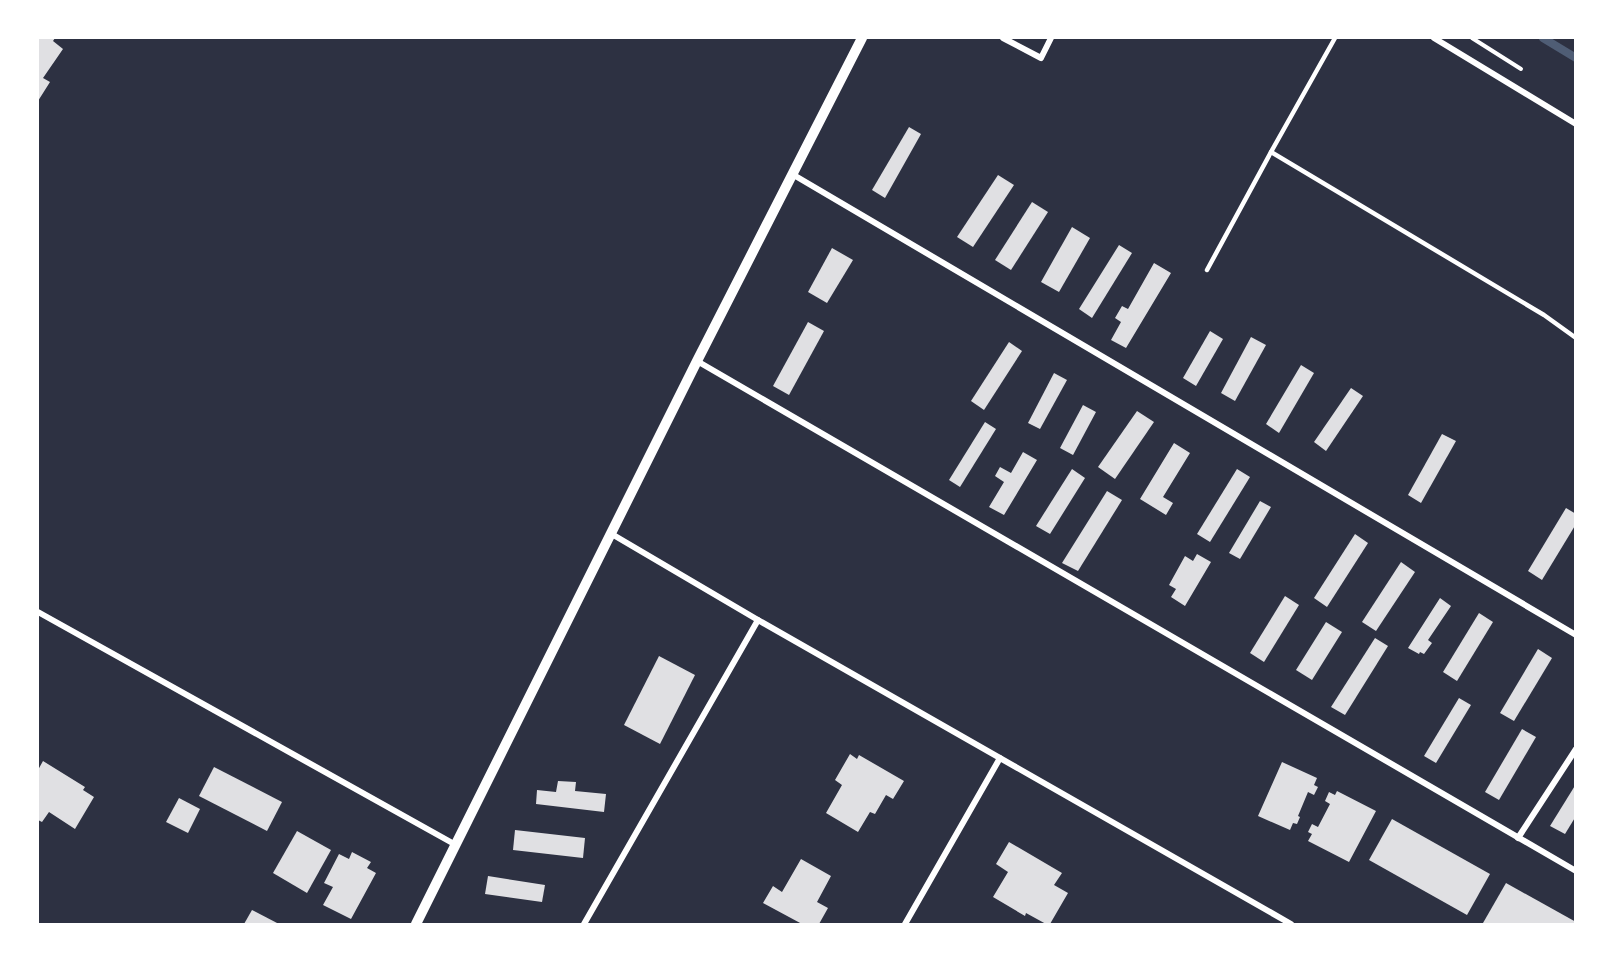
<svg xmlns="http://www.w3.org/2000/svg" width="1613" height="962" font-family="Cabin,sans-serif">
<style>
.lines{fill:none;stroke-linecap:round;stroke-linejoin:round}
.stream{stroke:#4f5d75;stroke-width:8}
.building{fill:#e0e0e3}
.path{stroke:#fff;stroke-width:4}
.service{stroke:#fff;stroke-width:4.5}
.minor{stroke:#fff;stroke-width:6}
.tertiary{stroke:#fff;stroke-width:10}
</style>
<rect width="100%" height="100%" fill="#2d3142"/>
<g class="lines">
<path class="stream" d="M 1543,38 L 1576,58"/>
</g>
<g class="building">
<path d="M 38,38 L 55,38 L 53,41 L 63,49 L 43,78 L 50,82 L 38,101 Z"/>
<path d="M 909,127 L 921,134 L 885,198 L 872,190 Z"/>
<path d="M 998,175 L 1014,185 L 973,247 L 957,237 Z"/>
<path d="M 1032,202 L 1048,212 L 1011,270 L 995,260 Z"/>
<path d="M 1072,227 L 1090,238 L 1059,292 L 1041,282 Z"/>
<path d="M 1119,245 L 1132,253 L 1092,318 L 1079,309 Z"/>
<path d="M 832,248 L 853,260 L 827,303 L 808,292 Z"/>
<path d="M 1154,263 L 1171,273 L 1126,348 L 1111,340 L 1121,322 L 1115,318 L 1122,306 L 1128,309 Z"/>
<path d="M 808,322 L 824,331 L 789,395 L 773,386 Z"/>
<path d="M 1210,331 L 1223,339 L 1196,386 L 1183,378 Z"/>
<path d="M 1251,337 L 1266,345 L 1235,401 L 1221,393 Z"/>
<path d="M 1009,342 L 1022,351 L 984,410 L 971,401 Z"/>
<path d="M 1301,365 L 1314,373 L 1279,433 L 1266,424 Z"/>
<path d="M 1054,373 L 1067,380 L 1040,429 L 1028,423 Z"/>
<path d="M 1351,388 L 1363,396 L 1326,451 L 1314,442 Z"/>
<path d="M 1083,405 L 1096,412 L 1073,455 L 1060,448 Z"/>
<path d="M 1137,411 L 1154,422 L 1115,479 L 1098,467 Z"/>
<path d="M 985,422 L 996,429 L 960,487 L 949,480 Z"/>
<path d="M 1442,434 L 1456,441 L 1421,503 L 1408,495 Z"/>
<path d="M 1174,443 L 1190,453 L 1163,497 L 1173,503 L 1166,515 L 1140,499 Z"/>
<path d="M 1023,452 L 1037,460 L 1004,515 L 989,507 L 1004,482 L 995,476 L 1000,467 L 1011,473 Z"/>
<path d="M 1072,469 L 1085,478 L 1050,534 L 1036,526 Z"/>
<path d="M 1237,469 L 1250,477 L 1210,542 L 1197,534 Z"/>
<path d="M 1107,491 L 1122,500 L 1078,571 L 1062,563 Z"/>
<path d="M 1260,501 L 1271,507 L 1240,559 L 1229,553 Z"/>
<path d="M 1566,508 L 1576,514 L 1576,524 L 1542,580 L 1528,571 Z"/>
<path d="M 1355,534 L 1368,543 L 1327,607 L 1314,598 Z"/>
<path d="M 1197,554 L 1211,562 L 1185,606 L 1171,597 L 1176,589 L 1169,585 L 1185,556 L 1193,561 Z"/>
<path d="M 1401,562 L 1415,572 L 1376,631 L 1362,622 Z"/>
<path d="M 1285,596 L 1299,605 L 1264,662 L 1250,653 Z"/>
<path d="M 1440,598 L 1451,606 L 1428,640 L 1432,643 L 1424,654 L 1420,652 L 1419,654 L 1408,648 Z"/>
<path d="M 1479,613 L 1493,622 L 1457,681 L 1443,672 Z"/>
<path d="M 1326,622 L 1342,632 L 1312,680 L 1296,670 Z"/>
<path d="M 1375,638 L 1388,646 L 1345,715 L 1331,707 Z"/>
<path d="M 1538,649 L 1552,658 L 1514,721 L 1500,713 Z"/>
<path d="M 659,656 L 695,675 L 660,744 L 624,725 Z"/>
<path d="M 1459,698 L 1471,705 L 1436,763 L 1424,756 Z"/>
<path d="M 1522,729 L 1536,737 L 1499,800 L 1485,792 Z"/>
<path d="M 850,754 L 857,759 L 859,755 L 904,781 L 893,799 L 886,795 L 875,814 L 870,812 L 858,832 L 826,813 L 842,785 L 835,780 Z"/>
<path d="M 43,761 L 85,787 L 83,790 L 94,797 L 75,829 L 49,812 L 42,822 L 38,820 L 38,770 Z"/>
<path d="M 1282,762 L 1317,778 L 1314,785 L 1318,787 L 1314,795 L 1308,792 L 1298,816 L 1300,817 L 1297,824 L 1293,823 L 1290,830 L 1258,816 Z"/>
<path d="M 214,767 L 282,802 L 267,831 L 199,796 Z"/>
<path d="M 558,781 L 576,782 L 575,791 L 606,794 L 604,812 L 536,804 L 537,790 L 556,792 Z"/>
<path d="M 1576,784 L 1576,816 L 1565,834 L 1550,826 Z"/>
<path d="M 1337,791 L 1376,811 L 1349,862 L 1308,841 L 1312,834 L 1308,832 L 1312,824 L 1318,827 L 1330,804 L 1325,801 L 1329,792 L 1335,795 Z"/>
<path d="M 179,798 L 200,809 L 188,833 L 166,822 Z"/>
<path d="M 1392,819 L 1490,874 L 1467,915 L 1369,860 Z"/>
<path d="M 515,830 L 585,838 L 583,858 L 513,850 Z"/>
<path d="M 297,831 L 331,850 L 307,893 L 273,873 Z"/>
<path d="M 1009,842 L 1062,873 L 1054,885 L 1068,893 L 1050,924 L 1046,924 L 1026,913 L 1025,916 L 993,897 L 1008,872 L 996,864 Z"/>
<path d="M 352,852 L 371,862 L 367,868 L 376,873 L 351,919 L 323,905 L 333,887 L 324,883 L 339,854 L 349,859 Z"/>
<path d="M 801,859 L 831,876 L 817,902 L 828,908 L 819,924 L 802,924 L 763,903 L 773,886 L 782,892 Z"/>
<path d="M 488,876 L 545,885 L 542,902 L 485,894 Z"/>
<path d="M 1506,883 L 1576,922 L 1576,924 L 1485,924 L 1483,923 Z"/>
<path d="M 252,910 L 279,924 L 244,924 Z"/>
</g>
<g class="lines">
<path class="path" d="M 1472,38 L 1521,69"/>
<g class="service">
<path d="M 1335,38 L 1271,152 L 1544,315 L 1576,338"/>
<path d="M 1207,270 L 1271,152"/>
</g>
<g class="minor">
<path d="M 1003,38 L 1041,58 L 1051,38"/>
<path d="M 1434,38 L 1576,124"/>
<path d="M 792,174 L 1576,635"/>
<path d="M 697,361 L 1576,871"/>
<path d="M 610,533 L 758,620 L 1291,924"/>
<path d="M 38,612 L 456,845"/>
<path d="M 1518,838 L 1576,749"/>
<path d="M 584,924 L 758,620"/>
<path d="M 905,924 L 1000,758"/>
</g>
<path class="tertiary" d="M 416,924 L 697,361 L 862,38"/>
</g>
<rect width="1613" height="962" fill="none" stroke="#ffffff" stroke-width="78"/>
</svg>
